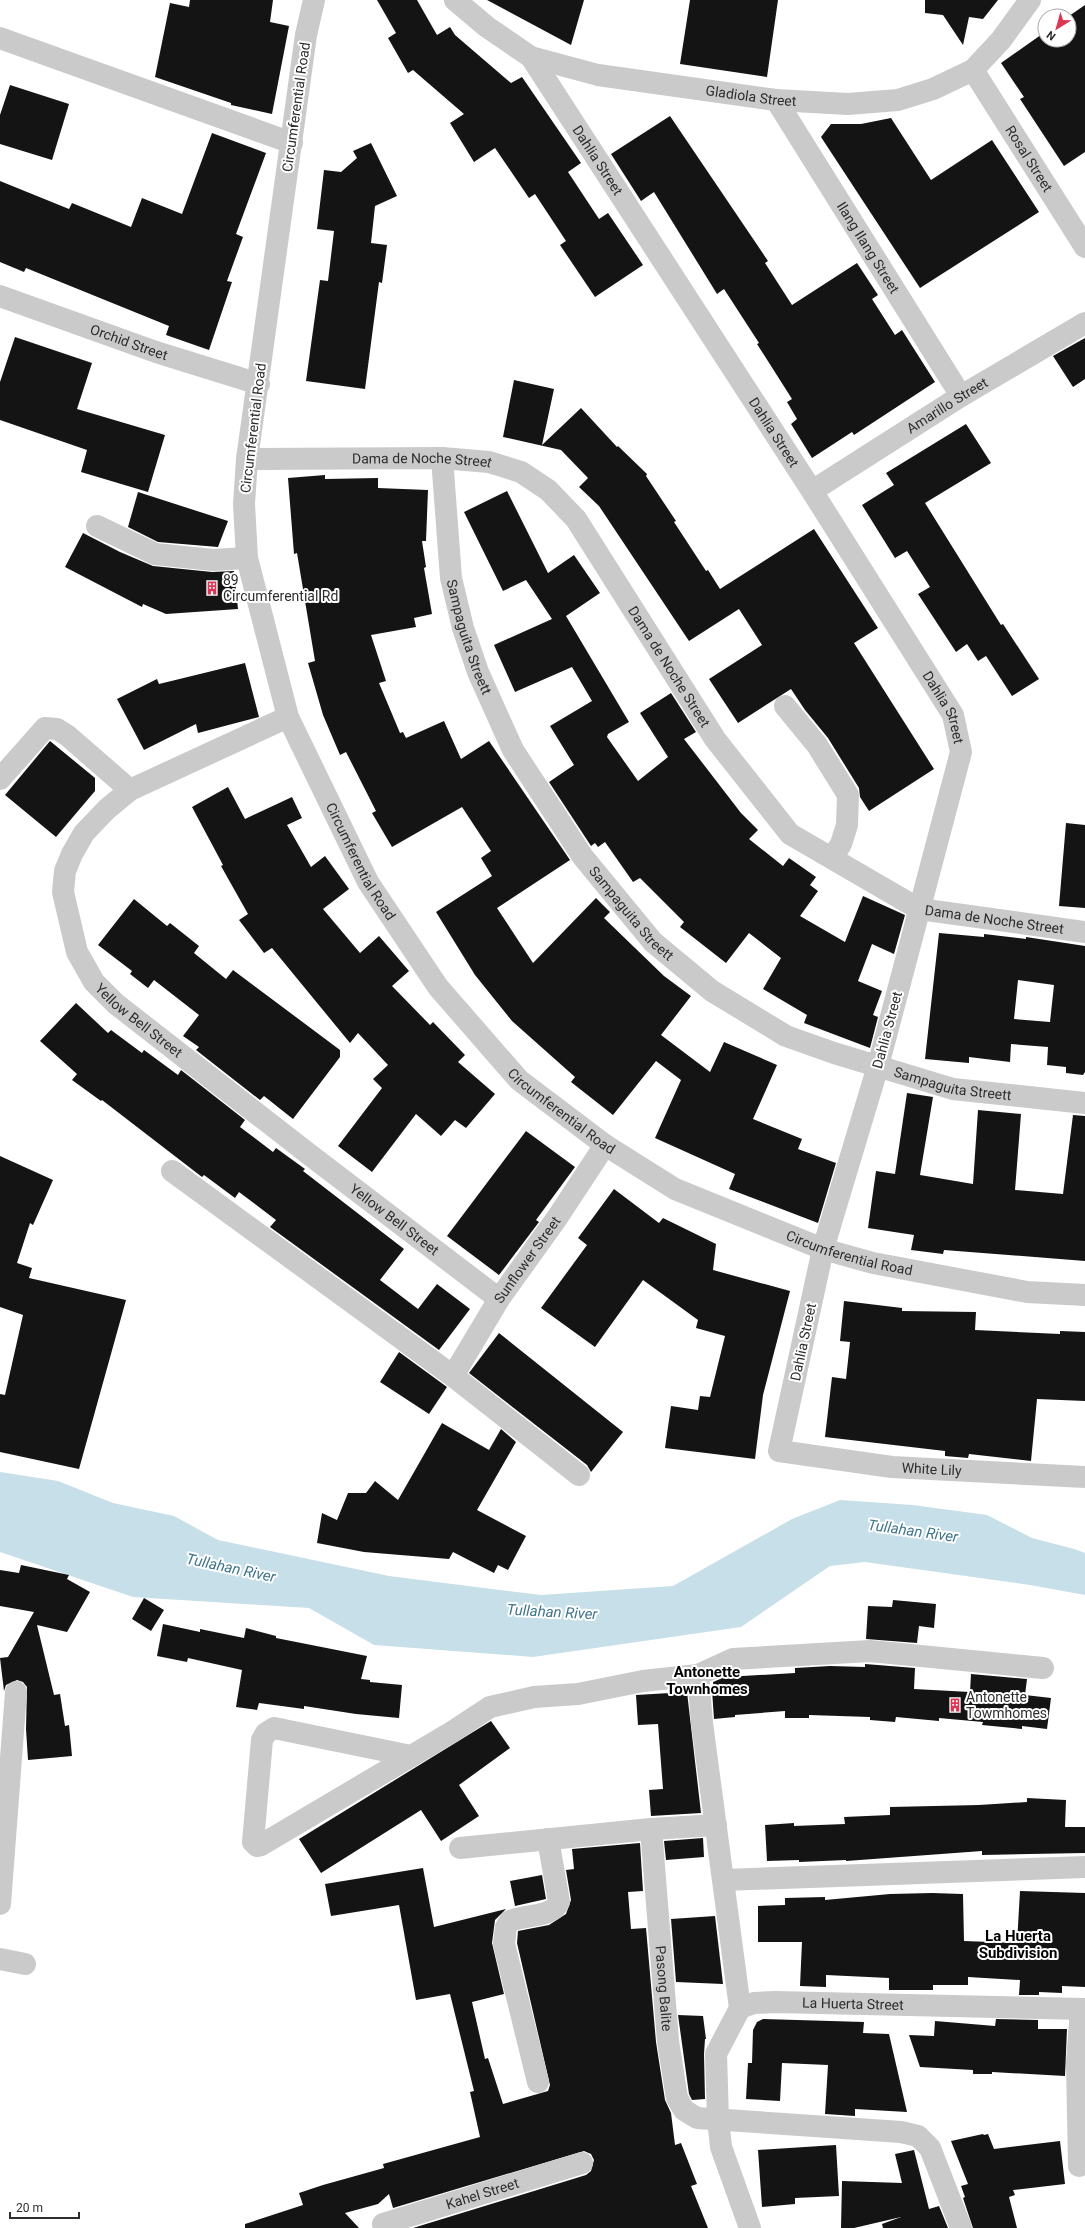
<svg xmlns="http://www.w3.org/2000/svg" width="1085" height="2228" font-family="Roboto,sans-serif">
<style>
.water{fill:#c7dfe9}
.building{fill:#141414;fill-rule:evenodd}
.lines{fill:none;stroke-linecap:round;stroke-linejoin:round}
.minor{stroke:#cacaca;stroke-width:22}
.labels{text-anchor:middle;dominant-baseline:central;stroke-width:4;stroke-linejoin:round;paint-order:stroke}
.street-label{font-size:14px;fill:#2d2d2d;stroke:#fff}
.poi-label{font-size:14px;fill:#2d2d2d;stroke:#fff;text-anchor:start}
.water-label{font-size:15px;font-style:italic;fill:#3f758a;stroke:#fff}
.neighbourhood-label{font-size:15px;font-weight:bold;fill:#000;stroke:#fff}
</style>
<rect width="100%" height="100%" fill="#fff"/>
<path class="water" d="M 0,1472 L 58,1481 L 113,1503 L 174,1516 L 218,1540 L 389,1576 L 541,1595 L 673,1586 L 792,1519 L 840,1500 L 913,1505 L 987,1515 L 1032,1538 L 1074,1549 L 1085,1553 L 1085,1595 L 1030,1585 L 865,1562 L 830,1566 L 741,1627 L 533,1657 L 374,1645 L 309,1608 L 133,1597 L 0,1552 Z"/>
<g class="building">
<path d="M 190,0 L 273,0 L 270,22 L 289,26 L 272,114 L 231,105 L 231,103 L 155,77 L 170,3 L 189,7 Z"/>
<path d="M 377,0 L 417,0 L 437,35 L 450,27 L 455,35 L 511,83 L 522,77 L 581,163 L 568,172 L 599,219 L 608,213 L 643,265 L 595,297 L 560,245 L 566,241 L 535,194 L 529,198 L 495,148 L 474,162 L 450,123 L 464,114 L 413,70 L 408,73 L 388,38 L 396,33 Z"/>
<path d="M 487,0 L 584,0 L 571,45 Z"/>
<path d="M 690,0 L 778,0 L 767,77 L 680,64 Z"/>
<path d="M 925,0 L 998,0 L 983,19 L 969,17 L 963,45 L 943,15 L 925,13 Z"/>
<path d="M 1085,5 L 1085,152 L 1064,166 L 1020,99 L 1024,97 L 1001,63 L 1045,32 L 1045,40 L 1069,40 L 1069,16 Z"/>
<path d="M 10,85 L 69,104 L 52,160 L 0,144 L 0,115 Z"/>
<path d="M 670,116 L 768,261 L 765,263 L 792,305 L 857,263 L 878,295 L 872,299 L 895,335 L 902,330 L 935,382 L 854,435 L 852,432 L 812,458 L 791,424 L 797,419 L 787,402 L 792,399 L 757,344 L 759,343 L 724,289 L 717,294 L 654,192 L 641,201 L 611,154 Z"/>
<path d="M 891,118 L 931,180 L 992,140 L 1039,212 L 920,288 L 821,137 L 831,124 L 861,124 Z"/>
<path d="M 212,133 L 266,153 L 236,234 L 243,237 L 227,281 L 232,282 L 209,350 L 166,335 L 169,326 L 26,268 L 24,272 L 0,262 L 0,181 L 69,209 L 72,203 L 131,227 L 142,198 L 182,214 Z"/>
<path d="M 371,143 L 397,196 L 375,206 L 371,243 L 387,245 L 382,283 L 379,282 L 365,389 L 306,381 L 320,280 L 328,281 L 334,231 L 317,229 L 324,170 L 341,172 L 357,158 L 353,151 Z"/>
<path d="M 15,337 L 92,363 L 77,409 L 165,435 L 148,492 L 81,472 L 87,450 L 0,420 L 0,382 Z"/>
<path d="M 1085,338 L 1085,379 L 1073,387 L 1053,356 Z"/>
<path d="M 514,380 L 554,389 L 542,445 L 581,408 L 617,447 L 618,446 L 647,474 L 646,476 L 676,521 L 674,522 L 706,571 L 708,570 L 720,589 L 814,529 L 878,628 L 854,643 L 934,769 L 869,811 L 860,797 L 859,788 L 828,738 L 805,710 L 791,689 L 738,723 L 709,679 L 762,645 L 739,609 L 689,641 L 599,506 L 579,487 L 588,478 L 561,450 L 503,437 Z"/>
<path d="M 966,424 L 991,463 L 925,503 L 1001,625 L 1003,624 L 1039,679 L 1012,696 L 986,656 L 978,661 L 967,644 L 956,652 L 918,594 L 930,587 L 907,551 L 895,558 L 862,505 L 894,485 L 886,473 Z"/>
<path d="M 325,475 L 325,479 L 378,478 L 378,488 L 428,490 L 426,541 L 422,541 L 426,567 L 424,568 L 432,614 L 414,618 L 416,627 L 371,635 L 386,681 L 379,683 L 400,733 L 403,732 L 406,738 L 444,721 L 461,759 L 489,741 L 570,860 L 497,908 L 533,963 L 596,898 L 610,912 L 604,918 L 664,976 L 691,996 L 661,1035 L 710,1072 L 724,1042 L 777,1065 L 753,1119 L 802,1139 L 798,1149 L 836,1163 L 818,1223 L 729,1189 L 735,1174 L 655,1138 L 681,1080 L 656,1061 L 613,1115 L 571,1082 L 575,1077 L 512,1021 L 475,975 L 436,912 L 492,876 L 481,858 L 491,851 L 462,807 L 392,847 L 372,813 L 376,811 L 346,752 L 340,755 L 323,715 L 308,663 L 315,661 L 297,553 L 294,554 L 288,478 Z"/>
<path d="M 507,491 L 548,573 L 574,555 L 600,593 L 566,616 L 629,722 L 608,734 L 607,737 L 638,781 L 668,757 L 640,713 L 671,693 L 696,732 L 684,739 L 741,813 L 758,830 L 749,839 L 783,866 L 789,858 L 816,877 L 810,885 L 818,891 L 800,916 L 845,942 L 863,896 L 905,915 L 894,954 L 872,944 L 858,981 L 882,991 L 873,1015 L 878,1017 L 870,1048 L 804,1023 L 807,1015 L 763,989 L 781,958 L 749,933 L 726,963 L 680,927 L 684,922 L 640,878 L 633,882 L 605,842 L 598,847 L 595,843 L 591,846 L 549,782 L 574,765 L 550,726 L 592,701 L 572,667 L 515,692 L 494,645 L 552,619 L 526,580 L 503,591 L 464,512 Z"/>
<path d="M 138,492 L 228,521 L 218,547 L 158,542 L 128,527 Z"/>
<path d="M 83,533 L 120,552 L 153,566 L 212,572 L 234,571 L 238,609 L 166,614 L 143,604 L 142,607 L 65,567 Z"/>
<path d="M 245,663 L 259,717 L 198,733 L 196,724 L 144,750 L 117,699 L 157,679 L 159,684 Z"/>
<path d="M 50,741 L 95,778 L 95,791 L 56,837 L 5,795 Z"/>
<path d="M 228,787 L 245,819 L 292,797 L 302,818 L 287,825 L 311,867 L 325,856 L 349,889 L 323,909 L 360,953 L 379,936 L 409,971 L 392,986 L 430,1025 L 433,1022 L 465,1055 L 458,1062 L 495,1094 L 466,1128 L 455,1120 L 441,1136 L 416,1114 L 372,1172 L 338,1146 L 382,1088 L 373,1079 L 388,1065 L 358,1033 L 350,1043 L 272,948 L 264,953 L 239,920 L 248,914 L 221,866 L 223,865 L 192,807 Z"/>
<path d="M 1066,823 L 1085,825 L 1085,908 L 1059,906 Z"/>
<path d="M 134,899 L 167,926 L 170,923 L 199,946 L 194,953 L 226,979 L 233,970 L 340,1050 L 340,1057 L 293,1119 L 264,1096 L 260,1100 L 196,1050 L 199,1047 L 183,1036 L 199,1015 L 154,980 L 148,988 L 130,974 L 132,971 L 98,945 Z"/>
<path d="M 939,933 L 984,937 L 984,934 L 1026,939 L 1026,937 L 1085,946 L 1085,1072 L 1083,1075 L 1066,1073 L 1066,1067 L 1047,1065 L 1048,1047 L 1011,1044 L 1010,1062 L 969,1057 L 969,1063 L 925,1059 ZM 1018,980 L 1054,985 L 1050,1022 L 1014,1019 Z"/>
<path d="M 76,1003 L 108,1033 L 111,1030 L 142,1053 L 144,1050 L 178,1075 L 181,1070 L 245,1120 L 240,1127 L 273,1152 L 276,1148 L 305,1169 L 303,1171 L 404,1249 L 380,1280 L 418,1309 L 437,1284 L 470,1309 L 439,1350 L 270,1227 L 276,1220 L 239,1192 L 235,1198 L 204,1175 L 202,1177 L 102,1100 L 101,1101 L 72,1080 L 77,1074 L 40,1041 Z"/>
<path d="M 907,1093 L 933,1097 L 920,1175 L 973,1184 L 978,1110 L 1021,1114 L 1015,1190 L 1063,1194 L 1073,1115 L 1085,1116 L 1085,1261 L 944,1250 L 943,1254 L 911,1250 L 914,1235 L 868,1228 L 876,1171 L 895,1174 Z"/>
<path d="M 526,1131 L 575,1167 L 536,1220 L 539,1222 L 499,1275 L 447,1236 Z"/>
<path d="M 0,1156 L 53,1180 L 33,1225 L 30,1223 L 17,1263 L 32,1268 L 29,1278 L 126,1300 L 79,1469 L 0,1452 L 0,1394 L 5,1395 L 23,1315 L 0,1307 Z"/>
<path d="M 614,1189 L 659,1223 L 663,1218 L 716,1244 L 713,1270 L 790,1291 L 763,1395 L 755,1459 L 665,1448 L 671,1406 L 698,1410 L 700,1396 L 710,1397 L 725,1336 L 696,1328 L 698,1320 L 643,1280 L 595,1347 L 541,1308 L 587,1245 L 578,1238 Z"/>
<path d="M 844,1301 L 902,1308 L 902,1311 L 976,1312 L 975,1330 L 1060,1334 L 1060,1331 L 1085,1332 L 1085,1401 L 1037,1399 L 1031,1461 L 969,1454 L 968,1458 L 945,1456 L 945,1451 L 825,1437 L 832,1377 L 846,1379 L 850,1342 L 840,1341 Z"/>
<path d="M 499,1333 L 623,1432 L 591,1472 L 587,1465 L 469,1373 Z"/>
<path d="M 399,1352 L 447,1387 L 429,1414 L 380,1382 Z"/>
<path d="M 442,1423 L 489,1450 L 501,1429 L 516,1442 L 477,1510 L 526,1536 L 508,1570 L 498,1565 L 494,1573 L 453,1552 L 449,1559 L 364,1552 L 317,1543 L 322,1513 L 337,1520 L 348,1493 L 366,1493 L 375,1481 L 398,1500 Z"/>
<path d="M 21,1565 L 69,1575 L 67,1579 L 90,1592 L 67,1632 L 37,1625 L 54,1695 L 60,1694 L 65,1726 L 69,1725 L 72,1756 L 28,1760 L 26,1729 L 27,1687 L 23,1682 L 17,1680 L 6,1685 L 4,1691 L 0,1658 L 8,1657 L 34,1612 L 0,1606 L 0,1570 L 19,1573 Z"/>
<path d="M 144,1598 L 164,1610 L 151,1631 L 132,1619 Z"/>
<path d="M 893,1600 L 936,1604 L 934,1628 L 919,1626 L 917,1643 L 866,1639 L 868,1606 L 892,1607 Z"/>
<path d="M 163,1624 L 200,1632 L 200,1629 L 244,1638 L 246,1628 L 276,1636 L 276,1638 L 367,1656 L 361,1679 L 370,1680 L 370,1682 L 402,1685 L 399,1718 L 356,1714 L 304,1706 L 304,1709 L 259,1703 L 257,1710 L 236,1707 L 242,1670 L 188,1658 L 187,1662 L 157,1656 Z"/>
<path d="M 865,1664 L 915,1668 L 914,1689 L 970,1692 L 971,1674 L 1027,1679 L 1025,1695 L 1051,1698 L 1047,1729 L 1022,1726 L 1022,1729 L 982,1725 L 983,1722 L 939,1718 L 939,1721 L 896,1717 L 895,1722 L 870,1720 L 870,1717 L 809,1715 L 809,1718 L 785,1718 L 785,1711 L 735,1715 L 735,1717 L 714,1719 L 712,1690 L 714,1690 L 713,1682 L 725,1677 L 795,1673 L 795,1668 L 830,1666 L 865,1667 Z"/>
<path d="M 687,1692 L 701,1813 L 651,1816 L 649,1790 L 663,1789 L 658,1724 L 638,1725 L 636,1695 Z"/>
<path d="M 491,1721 L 510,1748 L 459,1785 L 479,1816 L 441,1841 L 421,1810 L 321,1873 L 299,1839 Z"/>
<path d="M 1027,1798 L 1066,1800 L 1065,1827 L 1085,1827 L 1085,1853 L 982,1855 L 982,1851 L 846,1861 L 846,1860 L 799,1862 L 799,1860 L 767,1861 L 765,1825 L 794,1823 L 794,1826 L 845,1824 L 844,1817 L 890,1815 L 890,1807 L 979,1805 L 1027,1802 Z"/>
<path d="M 703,1838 L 704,1857 L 666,1860 L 664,1841 Z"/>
<path d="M 640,1843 L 643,1891 L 628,1892 L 631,1929 L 646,1928 L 656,2042 L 665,2100 L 671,2113 L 675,2145 L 681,2143 L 697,2184 L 691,2186 L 708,2228 L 413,2228 L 586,2175 L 591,2171 L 594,2160 L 591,2154 L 584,2151 L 393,2208 L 389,2194 L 378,2204 L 345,2213 L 359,2228 L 245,2228 L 245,2224 L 303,2205 L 299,2193 L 323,2185 L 384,2168 L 383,2164 L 480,2137 L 470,2092 L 474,2091 L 450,1994 L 416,2000 L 399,1905 L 331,1916 L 325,1884 L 423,1868 L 434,1927 L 506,1909 L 495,1920 L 492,1943 L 504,1994 L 472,2002 L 485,2059 L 488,2058 L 503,2104 L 548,2091 L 550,2085 L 517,1943 L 518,1931 L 549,1925 L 566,1914 L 571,1900 L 566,1870 L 574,1869 L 572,1849 Z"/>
<path d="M 542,1875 L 546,1899 L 515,1906 L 510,1881 Z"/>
<path d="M 1020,1891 L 1085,1893 L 1085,1987 L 1062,1986 L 1062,1993 L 1039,1992 L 1039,1995 L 1019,1995 L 1020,1980 L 968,1977 L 968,1985 L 933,1985 L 933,1990 L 889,1990 L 889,1978 L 826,1975 L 826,1987 L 800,1986 L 802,1942 L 758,1942 L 758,1906 L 785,1905 L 785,1898 L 825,1897 L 825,1900 L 890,1894 L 932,1893 L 963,1894 L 964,1941 L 1017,1943 Z"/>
<path d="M 715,1916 L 723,1984 L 676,1982 L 671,1919 Z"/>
<path d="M 678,2015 L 703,2016 L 706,2039 L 705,2039 L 704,2054 L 705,2099 L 692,2100 L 689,2094 Z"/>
<path d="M 763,2019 L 864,2022 L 863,2033 L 889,2034 L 907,2112 L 855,2109 L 855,2116 L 825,2114 L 828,2065 L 782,2063 L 780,2101 L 746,2099 L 748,2063 L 752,2063 L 753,2030 L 757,2022 Z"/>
<path d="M 996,2019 L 1038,2020 L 1038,2029 L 1067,2029 L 1065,2076 L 992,2072 L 992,2074 L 973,2074 L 973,2070 L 920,2067 L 909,2035 L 934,2036 L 935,2021 L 995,2026 Z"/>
<path d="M 983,2134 L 984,2135 L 988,2134 L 994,2149 L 1060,2141 L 1065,2184 L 1013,2190 L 1015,2195 L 1009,2197 L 1017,2228 L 973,2228 L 963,2198 L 965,2197 L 961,2186 L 968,2184 L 951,2141 Z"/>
<path d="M 836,2145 L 839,2196 L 795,2198 L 795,2204 L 762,2207 L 758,2150 Z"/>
<path d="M 914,2150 L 929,2209 L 939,2206 L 948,2228 L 883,2228 L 882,2224 L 901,2217 L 854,2228 L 841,2228 L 842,2181 L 902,2183 L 895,2154 Z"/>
</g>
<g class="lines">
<g class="minor">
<path id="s1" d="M 314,0 L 306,35 L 247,459 L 244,504 L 247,558 L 288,717 L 368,882 L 438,987 L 519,1080 L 605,1145 L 675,1189 L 823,1249 L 873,1263 L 1027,1292 L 1085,1295"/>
<path id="s2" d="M 455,0 L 487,27 L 531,57 L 598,75 L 776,100 L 848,104 L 898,100 L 933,89 L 973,70 L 1001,40 L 1030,0"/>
<path d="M 0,38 L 292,143"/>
<path id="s3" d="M 531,57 L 812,491 L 953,715 L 961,752 L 878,1066 L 823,1249 L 779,1451 L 892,1467 L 1085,1477"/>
<path id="s4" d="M 973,70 L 1085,247"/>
<path id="s5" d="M 776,100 L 961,396"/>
<path id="s6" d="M 0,296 L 156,352 L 259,384"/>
<path id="s7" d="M 442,458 L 451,578 L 463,628 L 478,672 L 513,750 L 583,857 L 653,942 L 712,991 L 786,1036 L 834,1053 L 953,1089 L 1085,1103"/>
<path id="s8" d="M 247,459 L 442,458 L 489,462 L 521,472 L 548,490 L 576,519 L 715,739 L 790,834 L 919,909 L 1085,932"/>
<path id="s9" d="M 812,491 L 961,396 L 1085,323"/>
<path d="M 97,526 L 155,554 L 213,560 L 247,558"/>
<path d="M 785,706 L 817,745 L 848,795 L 847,825 L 841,844 L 832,858"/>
<path id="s10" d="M 288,717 L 130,790 L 107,809 L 84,833 L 72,854 L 65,871 L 63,892 L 77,952 L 94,982 L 116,1004 L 310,1155 L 499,1299"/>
<path d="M 0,779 L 45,728 L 57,729 L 68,736 L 130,790"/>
<path d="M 172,1171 L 453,1376 L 579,1475"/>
<path id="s11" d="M 453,1376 L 499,1299 L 557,1218 L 605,1145"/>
<path d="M 698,1675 L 702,1723 L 740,2008"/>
<path d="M 411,1756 L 274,1728 L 266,1733 L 262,1740 L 253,1842 L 257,1846 L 261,1845 L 452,1732 L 490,1707 L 534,1697 L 578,1694 L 643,1681 L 698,1675 L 733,1659 L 870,1651 L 1043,1668"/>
<path id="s12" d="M 651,1829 L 668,2041 L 677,2098 L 684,2110 L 697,2118 L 901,2132 L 918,2136 L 930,2148 L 961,2228"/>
<path d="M 460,1848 L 651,1829 L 716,1825"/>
<path d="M 724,1880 L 1085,1867"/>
<path d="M 0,1904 L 16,1692"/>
<path d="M 0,1959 L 25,1964"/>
<path d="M 538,2082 L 504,1944 L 506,1927 L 510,1921 C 524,1914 553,1918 559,1902 L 548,1839"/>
<path d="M 1079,2166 L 1077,2063 L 1081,2009"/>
<path id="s13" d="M 384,2228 L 383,2224 L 582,2163"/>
<path id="s14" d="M 750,2228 L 721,2147 L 718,2119 L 716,2054 L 740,2008 L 754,2003 L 775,2002 L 1085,2009"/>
</g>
</g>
<defs>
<g id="building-bare" transform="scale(1.08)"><path d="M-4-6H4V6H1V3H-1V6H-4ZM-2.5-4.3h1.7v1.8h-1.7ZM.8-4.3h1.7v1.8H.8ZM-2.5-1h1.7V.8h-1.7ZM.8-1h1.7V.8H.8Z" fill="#db3754" stroke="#fff" stroke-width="2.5" paint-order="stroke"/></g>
</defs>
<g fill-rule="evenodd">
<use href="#building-bare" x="212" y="588"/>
<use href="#building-bare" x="955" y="1705"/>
</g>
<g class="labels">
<g class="street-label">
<text stroke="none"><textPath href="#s2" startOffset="319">Gladiola Street</textPath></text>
<text transform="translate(296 107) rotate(-82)">Circumferential Road</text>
<text stroke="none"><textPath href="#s4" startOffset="105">Rosal Street</textPath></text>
<text stroke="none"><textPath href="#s3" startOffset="123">Dahlia Street</textPath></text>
<text stroke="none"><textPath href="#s5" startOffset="174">Ilang Ilang Street</textPath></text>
<text stroke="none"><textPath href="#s6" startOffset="137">Orchid Street</textPath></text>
<text stroke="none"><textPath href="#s9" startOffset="160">Amarillo Street</textPath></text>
<text transform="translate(253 428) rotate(-83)">Circumferential Road</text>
<text stroke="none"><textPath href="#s3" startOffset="447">Dahlia Street</textPath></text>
<text stroke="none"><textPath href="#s8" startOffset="175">Dama de Noche Street</textPath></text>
<text stroke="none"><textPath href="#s7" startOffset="182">Sampaguita Streett</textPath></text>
<text stroke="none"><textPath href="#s8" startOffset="523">Dama de Noche Street</textPath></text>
<text stroke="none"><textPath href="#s3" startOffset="771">Dahlia Street</textPath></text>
<text stroke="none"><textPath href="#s1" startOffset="889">Circumferential Road</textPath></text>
<text stroke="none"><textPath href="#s7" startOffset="506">Sampaguita Streett</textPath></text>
<text stroke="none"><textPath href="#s8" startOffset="955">Dama de Noche Street</textPath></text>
<text stroke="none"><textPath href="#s10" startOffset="456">Yellow Bell Street</textPath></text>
<text transform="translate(887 1030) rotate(-75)">Dahlia Street</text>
<text stroke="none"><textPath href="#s7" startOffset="879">Sampaguita Streett</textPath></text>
<text stroke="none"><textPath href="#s1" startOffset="1213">Circumferential Road</textPath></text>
<text stroke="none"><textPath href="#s10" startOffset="780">Yellow Bell Street</textPath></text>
<text stroke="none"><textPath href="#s1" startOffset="1537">Circumferential Road</textPath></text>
<text stroke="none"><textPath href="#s11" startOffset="138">Sunflower Street</textPath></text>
<text transform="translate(803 1342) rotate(-78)">Dahlia Street</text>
<text stroke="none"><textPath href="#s3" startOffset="1696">White Lily</textPath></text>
<text stroke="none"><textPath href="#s12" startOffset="160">Pasong Balite</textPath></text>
<text stroke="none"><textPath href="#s14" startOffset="345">La Huerta Street</textPath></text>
<text stroke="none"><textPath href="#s13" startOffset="108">Kahel Street</textPath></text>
</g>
<g class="poi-label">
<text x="223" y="580">89<tspan x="223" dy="16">Circumferential Rd</tspan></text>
<text x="966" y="1697">Antonette<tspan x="966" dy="16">Towmhomes</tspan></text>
</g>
<g class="water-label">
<text transform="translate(913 1531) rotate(8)">Tullahan River</text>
<text transform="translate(231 1568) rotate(12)">Tullahan River</text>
<text transform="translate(552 1612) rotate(3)">Tullahan River</text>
</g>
<g class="neighbourhood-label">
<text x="707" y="1672">Antonette<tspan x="707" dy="17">Townhomes</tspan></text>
<text x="1018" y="1936">La Huerta<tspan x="1018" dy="17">Subdivision</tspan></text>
</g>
</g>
<g transform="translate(1057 28) rotate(217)"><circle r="19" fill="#ffffff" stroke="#ababab"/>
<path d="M0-3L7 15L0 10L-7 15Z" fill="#db3754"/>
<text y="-6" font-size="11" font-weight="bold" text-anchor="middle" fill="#2d2d2d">N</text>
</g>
<path d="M10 2212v6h69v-6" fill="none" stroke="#2d2d2d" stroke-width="2"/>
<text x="16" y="2212" font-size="12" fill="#2d2d2d" stroke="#ffffff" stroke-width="3" paint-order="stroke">20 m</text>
</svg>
